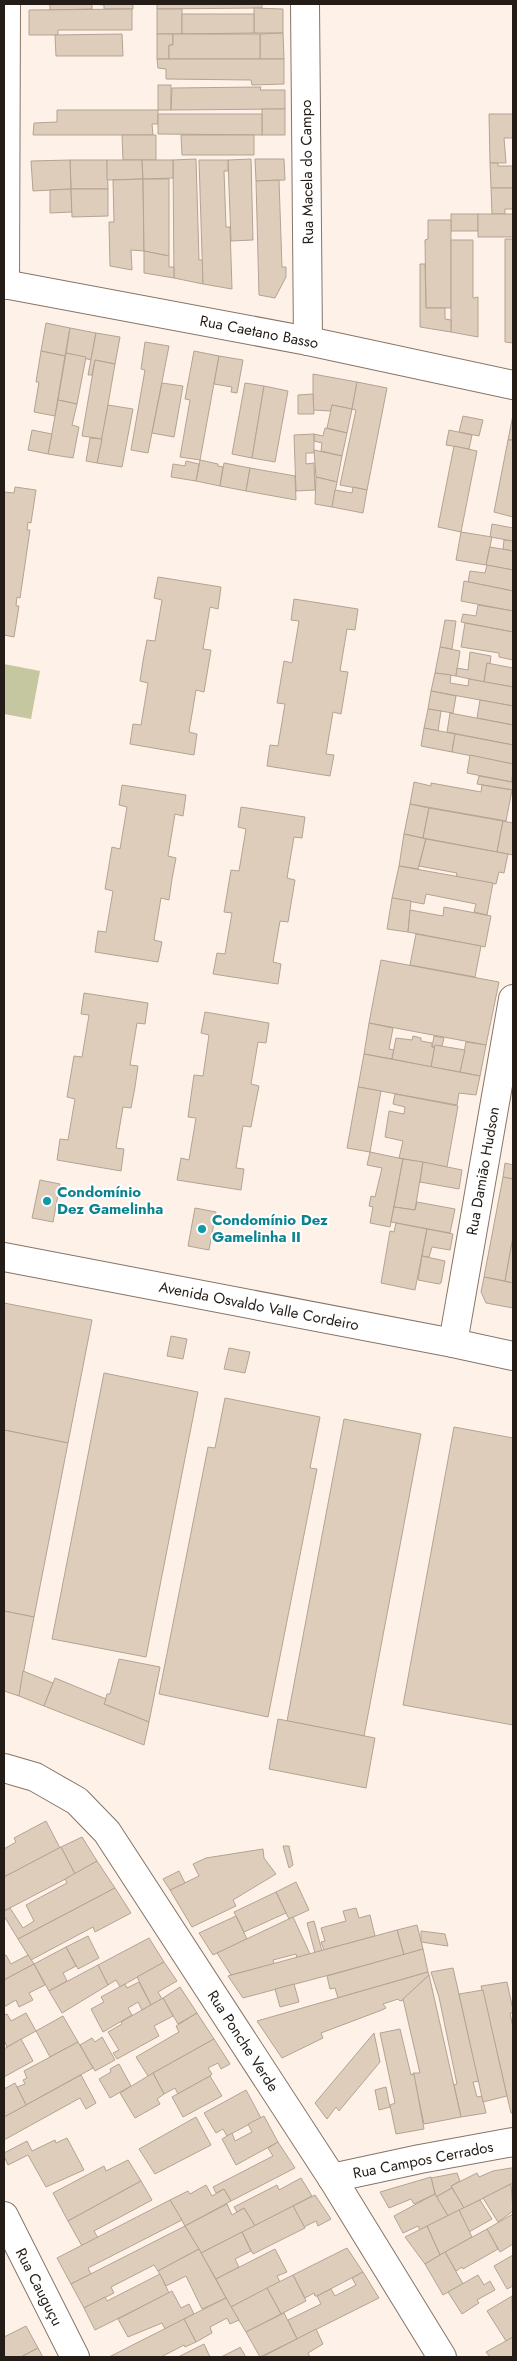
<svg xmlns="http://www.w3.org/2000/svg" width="517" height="2361" font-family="Jost,sans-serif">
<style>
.green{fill:#c4c7a0}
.building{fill:#dfcdbb;stroke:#b4a392}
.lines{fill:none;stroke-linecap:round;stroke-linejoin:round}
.minor-casing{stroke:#867566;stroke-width:30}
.tertiary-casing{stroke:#867566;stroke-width:30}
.minor{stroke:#fff;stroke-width:28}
.tertiary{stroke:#fff;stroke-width:28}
.culture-dot{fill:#0f9aa8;stroke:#fff;stroke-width:2}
.labels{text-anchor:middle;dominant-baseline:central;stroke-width:4;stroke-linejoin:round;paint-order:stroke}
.street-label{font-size:15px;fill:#241d17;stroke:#fff}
.culture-label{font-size:15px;font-weight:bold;fill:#0d838f;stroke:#fff;text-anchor:start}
</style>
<rect width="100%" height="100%" fill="#fef2e8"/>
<path class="green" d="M 4,664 L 40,671 L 31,719 L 4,714 Z"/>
<g class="building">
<path d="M 50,4 L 92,4 L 92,9 L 50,10 Z"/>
<path d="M 92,4 L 133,4 L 133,9 L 104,9 L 104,5 Z"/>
<path d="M 157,4 L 262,4 L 262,8 L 157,9 Z"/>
<path d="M 254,8 L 283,9 L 283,33 L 254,33 Z"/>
<path d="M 132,9 L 132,30 L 58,30 L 58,35 L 29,35 L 29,10 Z"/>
<rect x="157" y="9" width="25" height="25"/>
<path d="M 182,14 L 254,14 L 254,33 L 182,34 Z"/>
<path d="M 283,33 L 284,59 L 260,59 L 260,34 Z"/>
<path d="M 122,34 L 123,56 L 56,56 L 55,35 Z"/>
<path d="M 157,34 L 173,34 L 173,45 L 169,45 L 169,59 L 157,59 Z"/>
<path d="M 173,34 L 260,34 L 260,59 L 169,59 L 169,45 L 173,45 Z"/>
<path d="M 157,59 L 284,59 L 284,84 L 252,85 L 251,80 L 166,79 L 166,69 L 158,68 Z"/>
<rect x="158" y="85" width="13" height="25"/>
<path d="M 261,87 L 260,90 L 285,90 L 285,109 L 171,110 L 172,88 Z"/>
<rect x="262" y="109" width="23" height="26"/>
<path d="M 57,110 L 158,110 L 158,124 L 152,124 L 153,135 L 33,135 L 34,123 L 57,122 Z"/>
<path d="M 158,114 L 262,114 L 262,135 L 158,134 Z"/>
<path d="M 489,114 L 513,114 L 513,138 L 504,138 L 506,163 L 490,163 Z"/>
<path d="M 122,135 L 156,135 L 156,160 L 123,160 Z"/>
<path d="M 181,135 L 254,135 L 254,155 L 182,155 Z"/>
<path d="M 196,159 L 199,260 L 203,260 L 203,284 L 174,278 L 173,160 Z"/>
<path d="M 251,159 L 253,240 L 231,241 L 228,160 Z"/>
<path d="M 255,159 L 284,159 L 285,180 L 256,181 Z"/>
<path d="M 70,160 L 107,160 L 108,189 L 71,189 Z"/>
<path d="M 70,160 L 71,189 L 33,191 L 31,161 Z"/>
<path d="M 107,160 L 142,160 L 143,179 L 107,180 Z"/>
<path d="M 142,160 L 173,160 L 173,178 L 143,179 Z"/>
<path d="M 199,160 L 228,160 L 228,171 L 224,171 L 226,227 L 230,227 L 232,289 L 203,284 Z"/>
<path d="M 490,163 L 498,163 L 498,166 L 513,166 L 513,188 L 491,188 Z"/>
<path d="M 143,179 L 144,251 L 131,250 L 132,270 L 110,266 L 109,222 L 114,222 L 113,180 Z"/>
<path d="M 143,179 L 169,179 L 169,256 L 144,251 Z"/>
<path d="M 279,180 L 282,267 L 286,267 L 286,277 L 275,298 L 259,295 L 256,181 Z"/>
<path d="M 491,188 L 513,188 L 513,209 L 505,209 L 505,214 L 492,214 Z"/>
<path d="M 71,189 L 72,212 L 50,213 L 50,190 Z"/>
<path d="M 71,189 L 108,189 L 108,216 L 72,217 Z"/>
<rect x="451" y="214" width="27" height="17"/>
<rect x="478" y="214" width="35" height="23"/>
<path d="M 428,220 L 451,220 L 451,308 L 426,308 L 425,240 L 428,239 Z"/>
<path d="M 505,239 L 513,239 L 513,343 L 505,342 Z"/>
<path d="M 451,240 L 473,240 L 473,298 L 478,297 L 478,337 L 451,332 Z"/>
<path d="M 144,251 L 169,256 L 169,267 L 174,267 L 174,278 L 144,273 Z"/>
<path d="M 420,264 L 425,264 L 426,308 L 445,308 L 445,319 L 451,320 L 451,332 L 420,327 Z"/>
<path d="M 46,323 L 70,328 L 65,356 L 41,351 Z"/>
<path d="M 70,328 L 96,333 L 91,360 L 66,353 Z"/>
<path d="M 96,333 L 120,337 L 115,364 L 95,360 L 92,375 L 88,375 Z"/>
<path d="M 145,342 L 169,346 L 148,453 L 131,450 L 145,370 L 141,369 Z"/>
<path d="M 41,351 L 65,356 L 55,416 L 34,412 L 39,382 L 36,382 Z"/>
<path d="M 194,351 L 219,356 L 200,460 L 180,457 L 190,400 L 185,399 Z"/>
<path d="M 66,353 L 86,357 L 77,404 L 58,400 Z"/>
<path d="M 219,356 L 243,360 L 237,393 L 231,392 L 232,387 L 214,384 Z"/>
<path d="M 95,360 L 115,364 L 102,439 L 82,436 Z"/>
<path d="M 313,374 L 357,382 L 352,409 L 332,405 L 331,411 L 313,410 Z"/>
<path d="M 357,382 L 387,388 L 367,490 L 340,485 L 356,410 L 352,409 Z"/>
<path d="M 162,383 L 183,386 L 174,437 L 152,433 Z"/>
<path d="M 245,383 L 264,386 L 252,458 L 232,454 Z"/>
<path d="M 264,386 L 288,391 L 275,462 L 252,458 Z"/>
<path d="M 313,394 L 314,414 L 298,414 L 298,395 Z"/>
<path d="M 58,400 L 77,404 L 72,425 L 79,427 L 73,458 L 48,454 Z"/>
<path d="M 108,405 L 133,409 L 122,467 L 97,463 Z"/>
<path d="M 332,405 L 352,409 L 347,433 L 327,428 Z"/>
<path d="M 513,415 L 513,440 L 508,440 Z"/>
<path d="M 463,416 L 483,420 L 479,436 L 459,432 Z"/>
<path d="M 325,428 L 347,433 L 342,456 L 321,451 L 322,443 L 314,441 L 314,434 L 323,436 Z"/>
<path d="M 32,430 L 52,434 L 48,454 L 28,450 Z"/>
<path d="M 449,430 L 472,435 L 469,449 L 446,445 Z"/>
<path d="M 314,434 L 314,453 L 306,453 L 306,464 L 314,463 L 315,490 L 296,491 L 294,435 Z"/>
<path d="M 90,438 L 102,439 L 97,463 L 86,461 Z"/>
<path d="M 508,440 L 513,440 L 513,517 L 494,512 Z"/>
<path d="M 454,446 L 477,451 L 461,532 L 438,527 Z"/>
<path d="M 314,450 L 342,456 L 337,482 L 316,477 Z"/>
<path d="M 200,460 L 218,464 L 218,466 L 223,467 L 220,486 L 196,481 Z"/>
<path d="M 186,461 L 199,464 L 196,481 L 171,477 L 173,464 L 185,466 Z"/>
<path d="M 224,463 L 250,468 L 246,491 L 220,486 Z"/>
<path d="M 250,468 L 295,476 L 296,500 L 246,491 Z"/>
<path d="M 316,477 L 337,482 L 332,507 L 315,504 Z"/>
<path d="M 15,487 L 36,490 L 31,523 L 28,522 L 27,530 L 30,530 L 20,598 L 17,597 L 16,606 L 19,606 L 14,637 L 4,635 L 4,492 L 14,493 Z"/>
<path d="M 353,487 L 367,490 L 363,513 L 332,507 L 335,490 L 352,493 Z"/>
<path d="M 492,524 L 513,528 L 513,541 L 490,537 Z"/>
<path d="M 461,532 L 492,537 L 486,565 L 456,560 Z"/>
<path d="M 504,540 L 513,541 L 513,551 L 503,549 Z"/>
<path d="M 490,547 L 513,551 L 513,570 L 486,565 Z"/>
<path d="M 487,565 L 513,570 L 513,591 L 468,582 L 470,571 L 485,573 Z"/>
<path d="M 158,577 L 221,587 L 218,609 L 210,607 L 203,649 L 211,650 L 204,692 L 196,690 L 189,732 L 197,734 L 194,755 L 130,744 L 133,724 L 141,725 L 148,683 L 140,681 L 143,661 L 147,640 L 155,641 L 162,600 L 154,598 Z"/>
<path d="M 464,581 L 513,591 L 513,611 L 461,601 Z"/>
<path d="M 294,599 L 358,609 L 355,630 L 347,629 L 340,671 L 348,672 L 341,714 L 333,712 L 326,754 L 334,755 L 330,776 L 267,766 L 270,745 L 278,746 L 285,704 L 277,703 L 284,661 L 292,663 L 299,621 L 291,620 Z"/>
<path d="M 478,605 L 513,611 L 513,632 L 461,622 L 463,614 L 476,616 Z"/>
<path d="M 445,620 L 456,621 L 452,649 L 440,647 Z"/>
<path d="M 465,623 L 513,632 L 513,660 L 499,657 L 499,653 L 461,647 Z"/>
<path d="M 440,647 L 460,651 L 456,676 L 435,673 Z"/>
<path d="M 470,652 L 491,656 L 490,664 L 487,663 L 484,682 L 456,676 L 457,668 L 468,670 Z"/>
<path d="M 487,663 L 513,668 L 513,687 L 484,682 Z"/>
<path d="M 435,673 L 451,675 L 450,683 L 468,686 L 469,679 L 513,687 L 513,706 L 431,691 Z"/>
<path d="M 431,691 L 456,696 L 453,713 L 428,709 Z"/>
<path d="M 480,700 L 513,706 L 513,725 L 477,718 Z"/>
<path d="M 428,709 L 441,711 L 438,731 L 424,728 Z"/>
<path d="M 450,713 L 513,725 L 513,745 L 447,732 Z"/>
<path d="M 424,728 L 455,734 L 452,752 L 421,746 Z"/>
<path d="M 455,734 L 513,745 L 513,764 L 452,752 Z"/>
<path d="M 470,755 L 513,764 L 512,782 L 467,773 Z"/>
<path d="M 479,776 L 512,782 L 513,776 L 513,790 L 477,784 Z"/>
<path d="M 414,782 L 431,786 L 431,783 L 481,792 L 482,785 L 512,790 L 506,821 L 410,804 Z"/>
<path d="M 122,785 L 186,795 L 183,816 L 175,814 L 168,856 L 176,858 L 172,879 L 169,900 L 161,898 L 154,940 L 162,942 L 158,962 L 95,952 L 98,931 L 106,932 L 113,891 L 105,889 L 112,847 L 120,849 L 127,807 L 119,805 Z"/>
<path d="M 410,804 L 429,808 L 423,838 L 404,834 Z"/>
<path d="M 241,807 L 305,817 L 302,838 L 294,837 L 287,878 L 295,880 L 288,922 L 280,921 L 273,962 L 281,964 L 278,984 L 213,974 L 217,953 L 225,954 L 232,913 L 224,912 L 231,870 L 239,871 L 246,829 L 238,827 Z"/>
<path d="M 429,808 L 503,821 L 497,852 L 423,838 Z"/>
<path d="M 503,821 L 513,823 L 513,855 L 497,852 Z"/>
<path d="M 404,834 L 426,839 L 418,869 L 399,866 Z"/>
<path d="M 426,839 L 508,854 L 504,873 L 499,872 L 496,884 L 456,877 L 457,873 L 419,866 Z"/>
<path d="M 399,866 L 493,883 L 487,915 L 474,912 L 476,904 L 426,894 L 424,904 L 392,898 Z"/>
<path d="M 392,898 L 411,901 L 408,932 L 387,929 Z"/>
<path d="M 444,907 L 491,916 L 485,947 L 408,932 L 410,910 L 443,916 Z"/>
<path d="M 416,934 L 481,946 L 475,977 L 410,965 Z"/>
<path d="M 381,960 L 499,982 L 486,1045 L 369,1023 Z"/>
<path d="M 84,993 L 148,1003 L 145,1024 L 137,1023 L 130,1065 L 138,1066 L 135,1087 L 131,1108 L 123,1107 L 116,1148 L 124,1149 L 121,1171 L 57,1160 L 60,1139 L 68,1140 L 75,1099 L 67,1097 L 74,1056 L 82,1057 L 89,1015 L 81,1014 Z"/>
<path d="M 205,1012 L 269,1023 L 266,1043 L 258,1042 L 251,1084 L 259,1086 L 255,1106 L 251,1127 L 243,1126 L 236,1168 L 244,1169 L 241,1190 L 177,1180 L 181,1158 L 189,1160 L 196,1118 L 188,1117 L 194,1075 L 203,1076 L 209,1035 L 201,1033 Z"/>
<path d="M 369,1023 L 393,1028 L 389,1049 L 394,1050 L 392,1059 L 364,1054 Z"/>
<path d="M 413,1036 L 421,1038 L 421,1041 L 432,1043 L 432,1047 L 435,1047 L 431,1067 L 392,1059 L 396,1038 L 412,1040 Z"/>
<path d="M 434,1036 L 444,1038 L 442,1046 L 432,1047 Z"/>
<path d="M 466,1042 L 486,1045 L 480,1076 L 460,1072 Z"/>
<path d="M 435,1045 L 465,1050 L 460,1072 L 431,1067 Z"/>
<path d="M 364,1054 L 480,1076 L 476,1095 L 459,1093 L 457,1105 L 358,1087 Z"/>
<path d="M 358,1087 L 381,1091 L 370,1152 L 347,1148 Z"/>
<path d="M 395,1094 L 458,1106 L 447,1167 L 399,1158 L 403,1141 L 385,1137 L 389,1111 L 404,1114 L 405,1107 L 393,1104 Z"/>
<path d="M 370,1152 L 403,1159 L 390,1227 L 370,1223 L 373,1207 L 369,1206 L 371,1196 L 375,1197 L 382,1168 L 367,1165 Z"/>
<path d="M 403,1159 L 423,1162 L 415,1210 L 394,1207 Z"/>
<path d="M 423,1162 L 462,1170 L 459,1189 L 420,1182 Z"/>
<path d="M 505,1163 L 513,1165 L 513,1179 L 503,1177 Z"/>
<path d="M 503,1177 L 513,1179 L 513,1237 L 505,1281 L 484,1277 Z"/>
<path d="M 40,1180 L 60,1184 L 53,1222 L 32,1218 Z"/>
<path d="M 417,1202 L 455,1209 L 450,1233 L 391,1222 L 394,1207 L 415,1210 Z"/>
<path d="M 195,1208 L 216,1212 L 209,1250 L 188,1246 Z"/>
<path d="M 396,1223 L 427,1229 L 415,1290 L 381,1283 L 390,1231 L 394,1232 Z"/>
<path d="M 427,1229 L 453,1234 L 450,1250 L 432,1247 L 429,1257 L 422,1256 Z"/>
<path d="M 513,1237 L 513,1283 L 505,1281 Z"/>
<path d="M 422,1256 L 445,1261 L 441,1283 L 439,1284 L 418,1280 Z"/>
<path d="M 484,1277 L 513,1283 L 513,1308 L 486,1303 L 481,1292 Z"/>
<path d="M 4,1303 L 92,1320 L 68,1443 L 4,1430 Z"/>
<path d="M 171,1336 L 187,1339 L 183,1359 L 167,1356 Z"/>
<path d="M 229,1348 L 250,1352 L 245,1373 L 224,1369 Z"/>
<path d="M 104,1373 L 198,1392 L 146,1657 L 52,1639 Z"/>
<path d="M 225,1398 L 320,1417 L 310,1468 L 317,1469 L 268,1717 L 159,1694 L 208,1447 L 215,1448 Z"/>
<path d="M 344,1419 L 421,1434 L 364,1736 L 287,1721 Z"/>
<path d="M 454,1427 L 513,1438 L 513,1725 L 403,1705 Z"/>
<path d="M 4,1430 L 68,1443 L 34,1617 L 4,1611 Z"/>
<path d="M 4,1611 L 34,1617 L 19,1696 L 4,1691 Z"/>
<path d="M 119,1659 L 160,1667 L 149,1722 L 104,1704 L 107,1694 L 110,1694 Z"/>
<path d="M 23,1671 L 53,1683 L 44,1706 L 19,1696 Z"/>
<path d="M 55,1678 L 106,1699 L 104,1704 L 149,1722 L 144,1745 L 44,1706 Z"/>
<path d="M 278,1719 L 375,1738 L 366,1788 L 269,1769 Z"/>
<path d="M 46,1821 L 60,1848 L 4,1877 L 4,1849 L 16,1842 L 14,1838 Z"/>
<path d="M 82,1837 L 97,1861 L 75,1874 L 61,1847 Z"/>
<path d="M 283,1846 L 289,1846 L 293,1865 L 289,1868 Z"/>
<path d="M 61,1847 L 75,1874 L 4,1911 L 4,1877 Z"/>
<path d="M 263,1849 L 264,1858 L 276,1874 L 233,1900 L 236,1906 L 192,1927 L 170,1890 L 199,1876 L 193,1864 L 206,1858 Z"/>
<path d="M 97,1861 L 115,1888 L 18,1939 L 4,1916 L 4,1911 L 10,1908 L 23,1928 L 34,1921 L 26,1905 L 67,1883 L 65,1879 Z"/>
<path d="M 179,1871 L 185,1883 L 170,1890 L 163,1879 Z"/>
<path d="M 296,1882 L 309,1910 L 289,1919 L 276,1892 Z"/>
<path d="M 115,1888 L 131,1913 L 95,1932 L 93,1927 L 31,1960 L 18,1939 Z"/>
<path d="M 276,1892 L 286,1913 L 244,1932 L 234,1912 Z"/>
<path d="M 356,1908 L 359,1918 L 370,1915 L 375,1936 L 324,1950 L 321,1942 L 325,1941 L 321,1928 L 346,1921 L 343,1911 Z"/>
<path d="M 236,1916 L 247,1939 L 213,1955 L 199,1933 Z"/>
<path d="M 293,1917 L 310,1954 L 297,1958 L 296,1954 L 273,1960 L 274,1964 L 231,1975 L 217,1953 Z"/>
<path d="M 314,1921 L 322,1951 L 315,1953 L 307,1923 Z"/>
<path d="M 417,1925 L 423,1949 L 404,1955 L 397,1930 Z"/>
<path d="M 397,1930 L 404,1955 L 243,1998 L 228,1976 Z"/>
<path d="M 421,1931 L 445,1934 L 448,1946 L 421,1942 Z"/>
<path d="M 88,1936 L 99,1958 L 78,1969 L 66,1947 Z"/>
<path d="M 149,1938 L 164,1962 L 120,1987 L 116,1980 L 108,1985 L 98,1965 Z"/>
<path d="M 66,1947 L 76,1966 L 63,1973 L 67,1981 L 49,1991 L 34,1964 Z"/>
<path d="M 423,1949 L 428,1972 L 338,1998 L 335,1988 L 330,1989 L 327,1976 Z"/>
<path d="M 6,1955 L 11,1964 L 28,1955 L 34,1964 L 4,1980 L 4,1956 Z"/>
<path d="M 164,1962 L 177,1981 L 158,1992 L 162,1999 L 151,2005 L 137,1977 Z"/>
<path d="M 34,1964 L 45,1985 L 29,1993 L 33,2000 L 19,2007 L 16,2000 L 4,2007 L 4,1980 Z"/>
<path d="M 98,1965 L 108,1985 L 62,2013 L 49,1991 Z"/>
<path d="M 453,1968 L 479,2081 L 473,2082 L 477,2097 L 482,2096 L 486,2113 L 461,2117 L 454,2085 L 457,2084 L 439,1997 L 431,1972 Z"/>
<path d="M 428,1972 L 429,1975 L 403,2000 L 400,2001 L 398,1999 L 383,2004 L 386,2008 L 382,2010 L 321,2033 L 323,2038 L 282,2058 L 257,2021 Z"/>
<path d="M 429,1975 L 461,2117 L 424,2124 L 413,2073 L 420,2073 L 403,1999 Z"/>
<path d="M 139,1982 L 151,2005 L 142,2010 L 138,2002 L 128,2008 L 132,2015 L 103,2032 L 91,2009 L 104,2002 L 101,1997 L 125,1984 L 127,1988 Z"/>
<path d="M 507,1982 L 513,2010 L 513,2013 L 510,2013 L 513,2028 L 513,2113 L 511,2113 L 481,1986 Z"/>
<path d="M 294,1984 L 299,2002 L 280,2007 L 275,1989 Z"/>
<path d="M 180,1987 L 197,2013 L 178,2024 L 163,1998 Z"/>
<path d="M 483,1990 L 507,2096 L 483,2102 L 459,1994 Z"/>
<path d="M 163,1998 L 173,2016 L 154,2026 L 159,2036 L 117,2059 L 113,2053 L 119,2050 L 108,2032 L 122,2024 L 121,2022 Z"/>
<path d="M 26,2013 L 36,2031 L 7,2047 L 4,2040 L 4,2015 L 7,2014 L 11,2021 Z"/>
<path d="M 197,2013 L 214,2039 L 148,2076 L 136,2057 L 179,2032 L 176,2026 Z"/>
<path d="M 63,2016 L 78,2042 L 50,2057 L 36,2031 Z"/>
<path d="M 400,2029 L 411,2075 L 414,2074 L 424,2129 L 396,2134 L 390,2105 L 395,2103 L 380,2033 Z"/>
<path d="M 374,2033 L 380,2062 L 339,2111 L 336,2107 L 327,2119 L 315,2103 Z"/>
<path d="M 102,2037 L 115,2060 L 95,2071 L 80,2045 L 92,2038 L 95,2042 Z"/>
<path d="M 21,2039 L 33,2061 L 4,2077 L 4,2049 Z"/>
<path d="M 214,2039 L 230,2064 L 221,2069 L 218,2063 L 208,2068 L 212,2074 L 210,2076 L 178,2094 L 175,2088 L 164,2094 L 153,2073 Z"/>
<path d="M 78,2042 L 93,2068 L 26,2105 L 17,2087 L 25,2084 L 23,2080 L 27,2078 L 24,2071 Z"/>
<path d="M 119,2064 L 131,2086 L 110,2098 L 99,2079 L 111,2072 L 110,2069 Z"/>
<path d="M 153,2073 L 164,2094 L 157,2099 L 160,2104 L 135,2118 L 120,2093 Z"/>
<path d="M 81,2075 L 96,2103 L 86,2109 L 80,2098 L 4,2140 L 4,2117 Z"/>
<path d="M 210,2076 L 222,2096 L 183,2117 L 172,2097 Z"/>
<path d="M 15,2083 L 26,2105 L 4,2117 L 4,2089 Z"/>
<path d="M 386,2087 L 390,2107 L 379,2110 L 375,2090 Z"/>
<path d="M 246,2090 L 261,2118 L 227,2136 L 223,2129 L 216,2133 L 204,2113 Z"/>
<path d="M 264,2116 L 278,2142 L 236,2165 L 222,2139 L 232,2133 L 235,2141 L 252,2132 L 248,2124 Z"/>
<path d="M 196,2117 L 211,2145 L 155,2174 L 139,2149 Z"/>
<path d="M 67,2138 L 84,2170 L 46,2187 L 28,2155 L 8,2165 L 4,2156 L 4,2153 L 27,2141 L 32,2151 L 55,2140 L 56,2143 Z"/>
<path d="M 278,2142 L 295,2168 L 231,2201 L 224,2189 L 216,2193 L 213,2187 L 273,2156 L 268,2148 Z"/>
<path d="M 128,2160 L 141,2181 L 68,2221 L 53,2193 L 104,2166 L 106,2171 Z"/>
<path d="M 511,2168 L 513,2168 L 513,2183 L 464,2208 L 451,2186 L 477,2173 L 479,2177 L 493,2171 Z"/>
<path d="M 457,2173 L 460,2181 L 451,2186 L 452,2188 L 436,2197 L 431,2178 Z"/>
<path d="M 431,2177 L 435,2194 L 414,2204 L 411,2199 L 389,2208 L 380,2192 Z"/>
<path d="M 301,2178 L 312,2196 L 255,2226 L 244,2208 L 237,2212 L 234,2207 L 277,2185 L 279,2190 Z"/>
<path d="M 141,2181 L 152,2200 L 94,2231 L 98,2238 L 82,2246 L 68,2221 Z"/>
<path d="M 511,2184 L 513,2211 L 498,2222 L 483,2198 Z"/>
<path d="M 206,2185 L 212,2196 L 224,2189 L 231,2201 L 185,2226 L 170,2200 L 188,2191 L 190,2194 Z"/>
<path d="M 452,2188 L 464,2208 L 448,2216 L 436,2197 Z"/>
<path d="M 435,2194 L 448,2216 L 420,2230 L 418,2226 L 403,2233 L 394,2216 Z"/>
<path d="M 315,2195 L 331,2219 L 318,2226 L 316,2221 L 304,2227 L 293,2206 Z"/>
<path d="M 170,2200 L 182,2220 L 88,2268 L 91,2274 L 71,2284 L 57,2258 Z"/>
<path d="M 480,2200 L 492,2219 L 469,2232 L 459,2210 Z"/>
<path d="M 227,2204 L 232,2215 L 244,2208 L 255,2226 L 201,2253 L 185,2226 Z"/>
<path d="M 293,2206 L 305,2228 L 253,2254 L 242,2232 Z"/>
<path d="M 459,2210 L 472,2237 L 440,2255 L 427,2226 Z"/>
<path d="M 513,2214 L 513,2244 L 500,2252 L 487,2229 Z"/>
<path d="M 185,2226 L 199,2249 L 158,2271 L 154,2265 L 111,2287 L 114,2293 L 84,2308 L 71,2284 Z"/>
<path d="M 427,2226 L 440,2255 L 425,2264 L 405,2237 Z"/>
<path d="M 487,2229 L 498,2249 L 463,2269 L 462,2267 L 456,2271 L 445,2252 Z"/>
<path d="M 242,2232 L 251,2251 L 235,2259 L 239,2267 L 216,2279 L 201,2253 Z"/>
<path d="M 347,2248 L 363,2272 L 317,2296 L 315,2296 L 314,2293 L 305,2298 L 293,2275 Z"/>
<path d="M 199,2249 L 226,2298 L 202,2309 L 186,2276 L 166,2286 L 158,2271 Z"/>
<path d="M 275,2249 L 287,2272 L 277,2276 L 280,2282 L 231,2307 L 216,2279 Z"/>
<path d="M 445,2252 L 463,2284 L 443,2295 L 425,2264 Z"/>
<path d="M 513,2255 L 513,2286 L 507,2289 L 494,2266 Z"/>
<path d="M 363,2272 L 379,2298 L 297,2339 L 288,2320 L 321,2304 L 317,2296 L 331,2289 L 335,2296 L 356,2285 L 352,2278 Z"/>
<path d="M 160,2274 L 169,2293 L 95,2330 L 84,2308 L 105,2297 L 107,2301 Z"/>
<path d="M 293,2275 L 306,2301 L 281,2314 L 267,2288 Z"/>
<path d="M 478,2275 L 484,2285 L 490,2281 L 495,2290 L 477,2300 L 479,2303 L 462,2314 L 448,2292 Z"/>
<path d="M 267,2288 L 281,2314 L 246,2332 L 231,2307 Z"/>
<path d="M 172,2291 L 181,2308 L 189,2304 L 194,2314 L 165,2329 L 162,2323 L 128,2337 L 118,2319 Z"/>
<path d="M 512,2296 L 513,2337 L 506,2341 L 487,2311 Z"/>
<path d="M 226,2298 L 239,2320 L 230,2324 L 227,2318 L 210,2327 L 212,2333 L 196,2342 L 184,2319 Z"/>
<path d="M 284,2313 L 297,2339 L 260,2357 L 246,2332 Z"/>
<path d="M 184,2319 L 196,2342 L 185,2347 L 184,2345 L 161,2357 L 109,2357 Z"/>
<path d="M 26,2326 L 38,2348 L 21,2357 L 4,2357 L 4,2337 Z"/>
<path d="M 316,2329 L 323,2344 L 308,2353 L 310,2357 L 262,2357 Z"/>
<path d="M 513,2337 L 513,2357 L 490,2357 L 486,2352 Z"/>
<path d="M 204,2344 L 210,2357 L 178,2357 Z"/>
<path d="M 240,2347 L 246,2357 L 221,2357 L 239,2348 Z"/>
<path d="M 38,2348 L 43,2357 L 21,2357 Z"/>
</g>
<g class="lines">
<g class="minor-casing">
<g id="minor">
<path d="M 305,4 L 308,341"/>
<path d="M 4,284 L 308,341 L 513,385"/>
<path d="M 5,285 L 6,4"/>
<path d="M 453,1343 L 513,999"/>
<path d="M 4,1768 L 35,1777 L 77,1801 L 107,1832 L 332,2178 L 442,2357"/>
<path d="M 332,2178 L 420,2159 L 513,2142"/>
<path d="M 4,2216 L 75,2357"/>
</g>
</g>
<g class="tertiary-casing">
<path id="tertiary" d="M 4,1257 L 453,1343 L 513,1356"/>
</g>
<use href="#minor" class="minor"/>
<use href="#tertiary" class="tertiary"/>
</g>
<g class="culture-dot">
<circle cx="47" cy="1201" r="5"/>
<circle cx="202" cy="1229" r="5"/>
</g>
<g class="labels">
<g class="street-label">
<text transform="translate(307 172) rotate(-91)">Rua Macela do Campo</text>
<text transform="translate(259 332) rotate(11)">Rua Caetano Basso</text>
<text transform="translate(483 1171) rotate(-80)">Rua Damião Hudson</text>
<text transform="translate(259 1306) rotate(11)">Avenida Osvaldo Valle Cordeiro</text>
<text transform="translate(243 2041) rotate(57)">Rua Ponche Verde</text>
<text transform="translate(423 2160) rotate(-11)">Rua Campos Cerrados</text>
<text transform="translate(39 2287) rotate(63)">Rua Cauguçu</text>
</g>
<g class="culture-label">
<text x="57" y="1192">Condomínio<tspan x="57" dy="17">Dez Gamelinha</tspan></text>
<text x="212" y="1220">Condomínio Dez<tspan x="212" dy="17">Gamelinha II</tspan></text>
</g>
</g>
<rect width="517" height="2361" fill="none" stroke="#241d17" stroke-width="10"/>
</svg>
